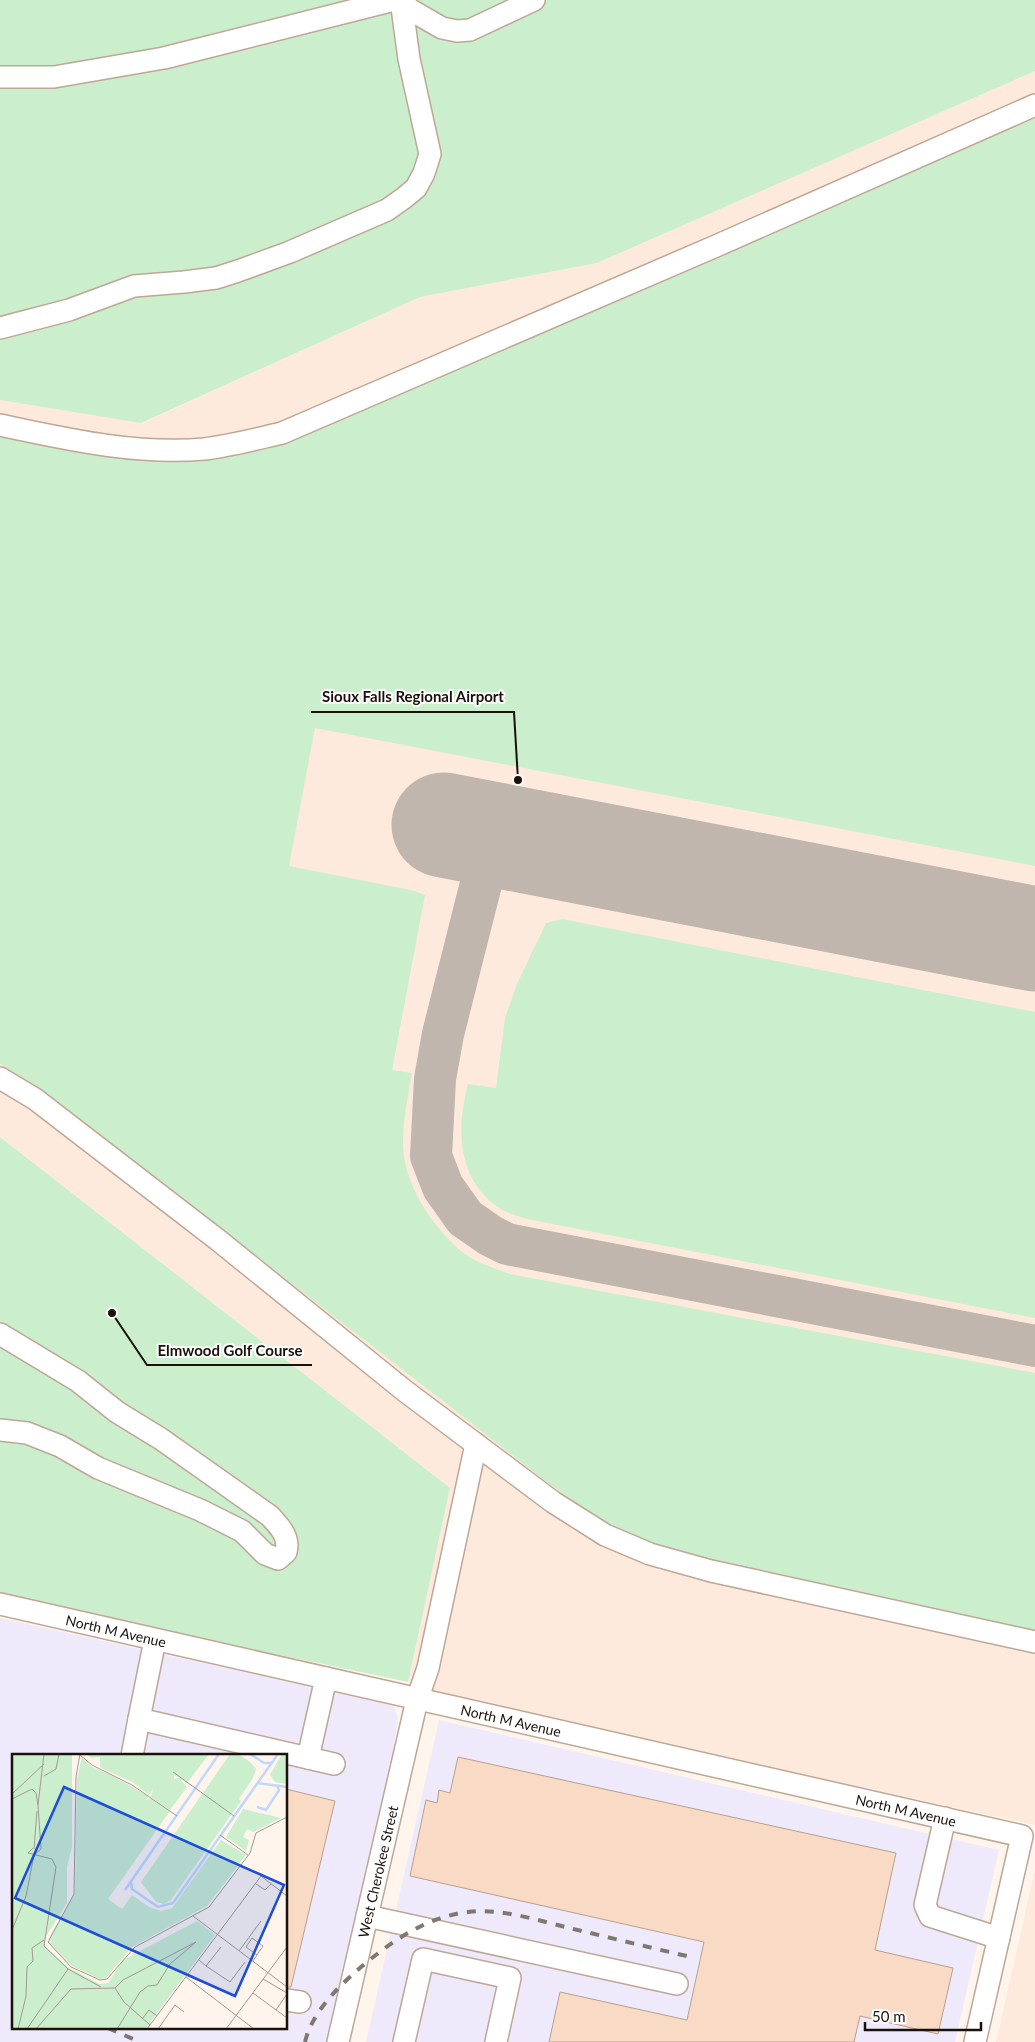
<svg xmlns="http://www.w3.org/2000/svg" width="1035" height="2042" font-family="Lato,sans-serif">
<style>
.industrial{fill:#eeeafc;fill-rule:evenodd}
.built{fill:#feeadc}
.green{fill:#cbeecc}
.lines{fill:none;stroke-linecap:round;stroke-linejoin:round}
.taxiway{stroke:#c0b6ae;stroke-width:42}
.runway{stroke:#c0b6ae;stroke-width:105}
.building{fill:#f8dac5;stroke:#b8a08f}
.minor-casing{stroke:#bfa695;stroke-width:24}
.minor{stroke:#fff;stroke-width:21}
.rail{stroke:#807770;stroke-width:4;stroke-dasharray:9 9;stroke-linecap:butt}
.labels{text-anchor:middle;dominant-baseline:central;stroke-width:4;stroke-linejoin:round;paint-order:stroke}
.street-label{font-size:14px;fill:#19110a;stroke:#fff}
.inset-river{fill:none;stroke:#c0d8fd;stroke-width:2.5}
.inset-road{fill:none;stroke:#a39a92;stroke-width:1}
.view{fill:#1d4ed8;fill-opacity:0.15;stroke:#1d4ed8;stroke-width:2.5}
.inset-edge{fill:none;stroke:#19110a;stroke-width:2.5}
.leader{fill:none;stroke:#19110a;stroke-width:2}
.callout-dot{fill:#19110a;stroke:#fff;stroke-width:2}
.callout-label{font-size:15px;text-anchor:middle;font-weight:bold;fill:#19110a;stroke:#fff;stroke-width:4;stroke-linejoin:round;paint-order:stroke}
</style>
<rect width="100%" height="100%" fill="#fff5ed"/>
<g class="industrial">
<path d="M 0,1618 L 393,1705 L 398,1718 L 351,2042 L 0,2042 ZM 14,1756 L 286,1756 L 286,2028 L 14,2028 Z"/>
<path d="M 439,1720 L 999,1850 L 955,2042 L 366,2042 Z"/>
</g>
<g class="built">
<path d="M 1035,71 L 1035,1825 L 583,1726 L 438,1691 L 408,1682 L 450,1488 L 0,1137 L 0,400 L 142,423 L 420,297 L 597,263 Z"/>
<path d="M 1035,1869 L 1035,2042 L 996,2042 Z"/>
</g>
<g class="green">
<path d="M 0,0 L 1035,0 L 1035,71 L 597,263 L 420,297 L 141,423 L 0,400 Z"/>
<path d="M 1035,115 L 1035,866 L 315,728 L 289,866 L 411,890 L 425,895 L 392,1070 L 412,1073 C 408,1096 403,1119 403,1142 C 403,1183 431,1225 461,1251 C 475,1262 493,1268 510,1274 L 1035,1373 L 1035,1632 L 683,1553 L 629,1535 L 603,1522 L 543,1479 L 44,1091 L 0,1064 L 0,433 L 203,459 L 248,453 L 288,441 Z"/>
<path d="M 562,919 L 1035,1012 L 1035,1318 L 527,1219 C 518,1216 506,1213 498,1207 C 457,1179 456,1128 468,1084 L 496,1088 L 505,1018 L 517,984 L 546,923 Z"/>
<path d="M 0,1137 L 450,1488 L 408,1682 L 156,1629 L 0,1593 Z"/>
</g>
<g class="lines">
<path class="taxiway" d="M 529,841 C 511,845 495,851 485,868 L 443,1034 L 435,1079 L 431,1156 L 443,1187 L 465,1218 L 491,1236 L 507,1244 L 1035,1346"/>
<path class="runway" d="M 444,825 L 1035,939"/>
</g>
<g class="building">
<path d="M 458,1757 L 896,1853 L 875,1950 L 953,1968 L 938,2034 L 860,2016 L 854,2042 L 549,2042 L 560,1992 L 687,2020 L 704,1942 L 410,1876 L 426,1800 L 437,1803 L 439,1790 L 450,1793 Z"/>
<path d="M 286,1789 L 335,1801 L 291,1987 L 286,1987 Z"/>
</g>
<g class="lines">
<g class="minor-casing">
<g id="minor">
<path d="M 402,0 L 409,9 L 442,28 L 457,31 L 470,30 L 534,0"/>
<path d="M 0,77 L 54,77 L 164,58 L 394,0"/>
<path d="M 0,328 L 69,310 L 134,286 L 184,282 L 216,278 L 238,271 L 290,252 L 387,210 L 404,198 L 416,188 L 424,173 L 430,154 L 409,59 L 401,0"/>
<path d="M 0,425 C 67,439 135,455 204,449 C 230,446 256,439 282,433 L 716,246 L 1035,105"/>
<path d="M 0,1078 L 35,1099 L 218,1240 L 405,1391 L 553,1502 L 605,1535 L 650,1554 L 711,1571 L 1035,1642"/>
<path d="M 0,1334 L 78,1381 L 117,1412 L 161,1439 L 270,1516 C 280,1527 290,1537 286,1552 L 278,1559 L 265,1554 L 242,1531 L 200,1510 L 98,1468 L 60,1446 L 27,1433 L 0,1430"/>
<path id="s1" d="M 0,1604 L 1022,1836 L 975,2042"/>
<path d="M 155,1640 L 139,1719 L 334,1764"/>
<path d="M 132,1756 L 139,1719"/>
<path d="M 308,1758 L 326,1678"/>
<path d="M 945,1818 L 925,1905 L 930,1916 L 999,1938"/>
<path d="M 367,1916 L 677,1984"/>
<path d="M 286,2000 L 300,2002"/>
<path id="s2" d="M 338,2042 L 417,1700 L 428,1668 L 476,1444"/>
<path d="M 404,2042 L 423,1959 L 510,1978 L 496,2042"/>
</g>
</g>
<use href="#minor" class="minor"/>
<g class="rail">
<path d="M 108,2028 L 140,2042"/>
<path d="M 305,2042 C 312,2012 339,1986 361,1967 C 392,1941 426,1917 468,1912 C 500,1908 537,1920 569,1928 C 608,1937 647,1947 687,1956"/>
</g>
</g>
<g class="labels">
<g class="street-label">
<text stroke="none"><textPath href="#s1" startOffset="119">North M Avenue</textPath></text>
<text stroke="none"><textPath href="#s1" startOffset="524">North M Avenue</textPath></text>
<text stroke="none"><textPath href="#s1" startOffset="929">North M Avenue</textPath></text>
<text stroke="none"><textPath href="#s2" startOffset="175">West Cherokee Street</textPath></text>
</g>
</g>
<g transform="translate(12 1754)">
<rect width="275" height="275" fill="#fff5ed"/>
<path d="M 0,0 L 60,0 L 60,93 L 55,113 L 55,149 L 33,184 L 33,192 L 57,214 L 88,230 L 96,229 L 111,206 L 185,167 L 203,181 L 133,275 L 0,275 ZM 74,0 L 197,0 L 175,29 L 162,21 L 162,25 L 167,24 L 175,33 L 158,56 L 139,43 L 141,35 L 137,41 L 122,29 L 88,13 L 88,3 L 80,4 ZM 218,0 L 228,1 L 238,8 L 244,15 L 241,24 L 227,45 L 229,47 L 159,146 L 152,150 L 144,148 L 129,128 ZM 270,0 L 275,0 L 275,30 L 263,28 L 258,21 ZM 70,3 L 80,13 L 101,22 L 136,42 L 134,46 L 139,44 L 158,57 L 96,145 L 110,155 L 120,141 L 137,153 L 149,157 L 160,154 L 209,86 L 234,101 L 195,152 L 120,193 L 94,224 L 88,225 L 60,212 L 37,189 L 39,180 L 63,139 L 65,25 ZM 231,55 L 269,64 L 241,78 L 235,75 L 231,83 L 237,86 L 234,97 L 214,83 Z" fill="#cbeecc"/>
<path class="inset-river" d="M 238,0 L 252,9 L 260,9M 245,29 L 275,33M 245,53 L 254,56 L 267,36 L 265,31M 119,128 L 120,135 L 146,153 L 161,149 L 266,0M 113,136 L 207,0"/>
<path class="inset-road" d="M 68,0 L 64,23 L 62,140 L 36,188 L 59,213 L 88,226 L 95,225 L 123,193 L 197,153 L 238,99 L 244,79 L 275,63M 68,1 L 80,11 L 120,31 L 165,62M 161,18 L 222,62M 32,22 L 44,15 L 47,0M 0,40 L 32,10M 0,45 L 20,35 L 24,39 L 26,51M 208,81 L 236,101M 21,94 L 16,99 L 40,105 L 44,113 L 32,192 L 56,215 L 89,233M 22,95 L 25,57M 244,130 L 253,136 L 259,130M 181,162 L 275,233M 0,176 L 14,142 L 22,101 L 29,95 L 26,51 L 32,0M 227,197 L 249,167M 187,206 L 194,212 L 209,193M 241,207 L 251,192 L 240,184 L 234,193 L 245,201M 194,212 L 218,228 L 233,208M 174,223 L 242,275M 251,225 L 275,239M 103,234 L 112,248 L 138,271M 241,239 L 275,264M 264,256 L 275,240M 130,265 L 137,256 L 145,262M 6,275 L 14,242 L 15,213 L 21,207 L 20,194 L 32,186M 15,275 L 56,215M 24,275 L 59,235 L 103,234 L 111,226 L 184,188 L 158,210 L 145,231 L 136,232 L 128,238 L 105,275M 135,275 L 249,122 L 275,142M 146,275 L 163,251 L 172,258M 214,275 L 275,193"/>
<path class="view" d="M 52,33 L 272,131 L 223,242 L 3,144 Z"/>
<rect width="275" height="275" class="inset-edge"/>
</g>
<path class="leader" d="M518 780L514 712H311M112 1313L147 1365H312"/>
<g class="callout-dot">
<circle cx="518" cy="780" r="5"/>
<circle cx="112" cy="1313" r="5"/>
</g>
<g class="callout-label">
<text x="413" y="702">Sioux Falls Regional Airport</text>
<text x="230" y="1356">Elmwood Golf Course</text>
</g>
<path d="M865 2022v8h116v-8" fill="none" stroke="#19110a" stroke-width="2.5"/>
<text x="872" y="2022" font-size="15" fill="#19110a" stroke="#ffffff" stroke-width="4" paint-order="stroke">50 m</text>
</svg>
